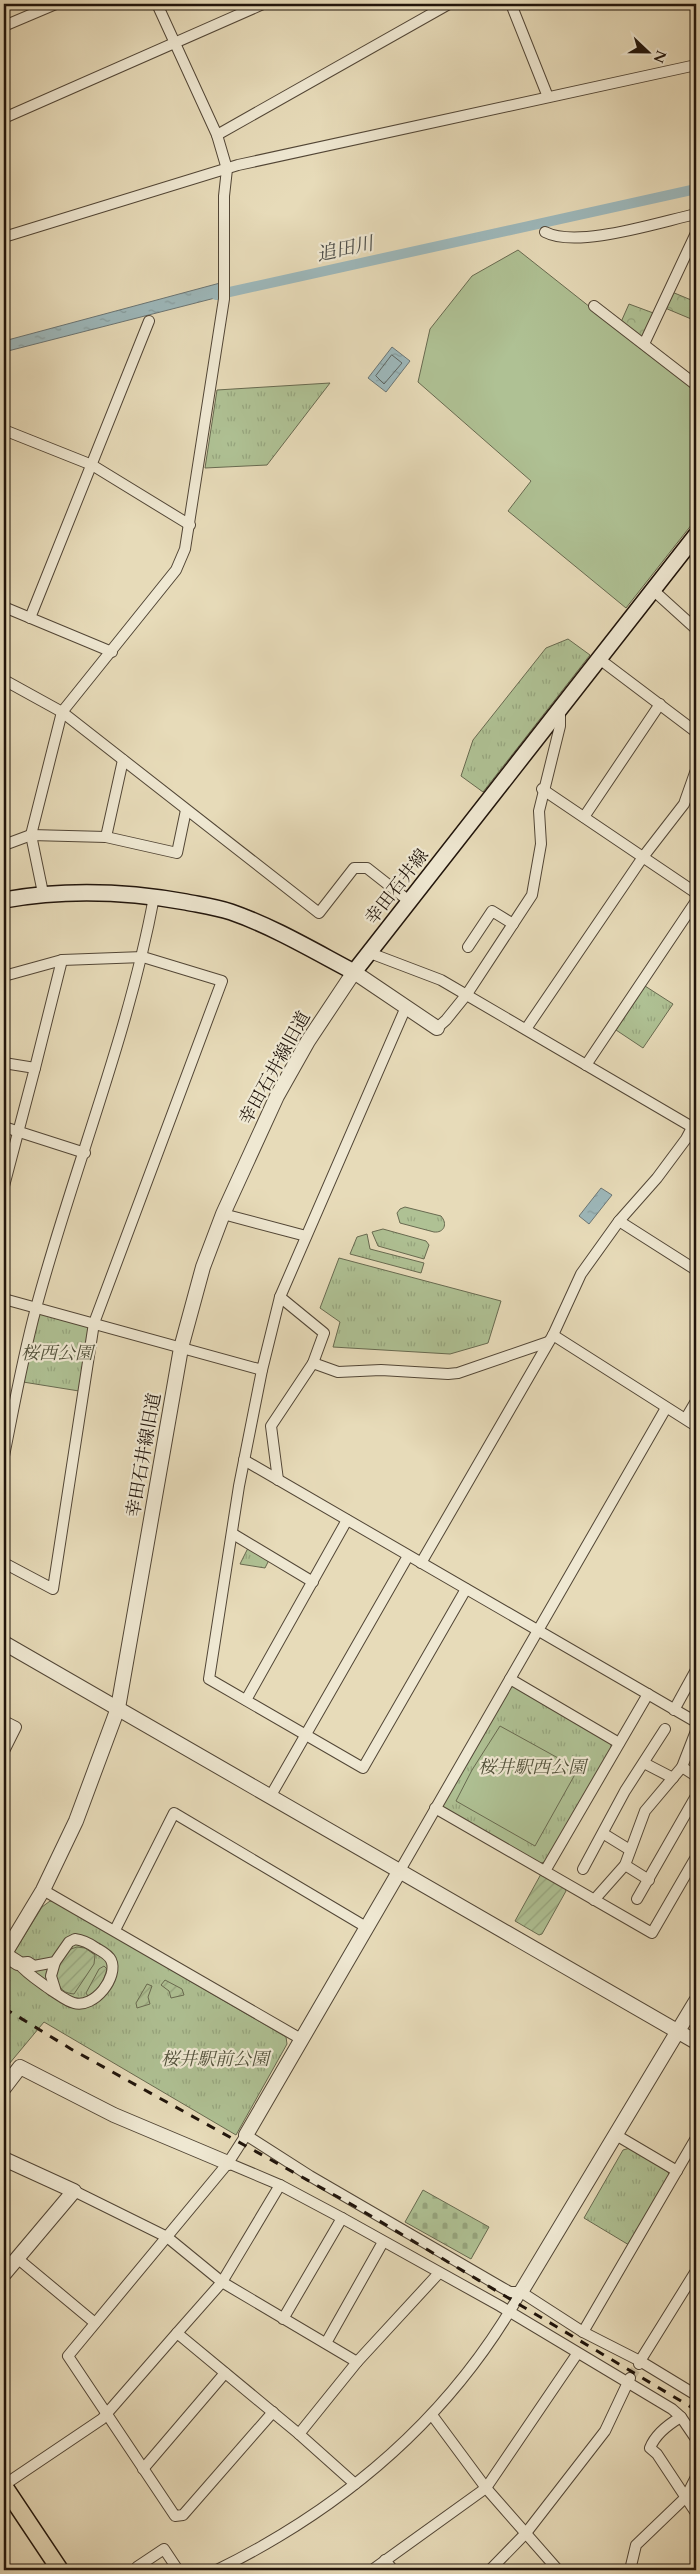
<svg xmlns="http://www.w3.org/2000/svg" width="700" height="2574" font-family="Cardo,'Noto Serif JP',serif">
<style>
.grass{fill:url(#grass-tufts);stroke:#686a50}
.forest{fill:url(#forest-crowns);stroke:#686a50}
.cemetery{fill:url(#cemetery-stones);stroke:#686a50}
.garden{fill:url(#garden-furrows);stroke:#686a50}
.pitch{fill:#afc194;stroke:#686a50}
.water{fill:url(#water-ripples);stroke:#6b7675}
.lines{fill:none;stroke-linecap:round;stroke-linejoin:round}
.shore{stroke:#5e6663;stroke-width:1}
.canal{stroke:#9db8bb;stroke-width:10}
.minor-tunnel{stroke:#c9bd9f;stroke-width:10;stroke-dasharray:10 5;stroke-linecap:butt}
.minor-casing{stroke:#524636;stroke-width:12}
.tertiary-casing{stroke:#524636;stroke-width:16}
.secondary-casing{stroke:#20140b;stroke-width:18}
.primary-casing{stroke:#20140b;stroke-width:19}
.minor{stroke:#efe8d2;stroke-width:10}
.tertiary{stroke:#efe8d2;stroke-width:14}
.secondary{stroke:#efe8d2;stroke-width:15}
.primary{stroke:#e7dbb9;stroke-width:16}
.rail{stroke:#20140b;stroke-width:3;stroke-dasharray:9 9;stroke-linecap:butt}
.labels{text-anchor:middle;dominant-baseline:central;stroke-width:4.5;stroke-linejoin:round;paint-order:stroke}
.street-label{font-size:18px;fill:#20140b;stroke:#efe8d2}
.park-label{font-size:18px;font-style:italic;fill:#52513b;stroke:#efe8d2}
.water-label{font-size:19px;font-style:italic;fill:#4c4d49;stroke:#efe8d2}
</style>
<defs>
<pattern id="grass-tufts" width="24" height="20" patternUnits="userSpaceOnUse" patternTransform="scale(1.25)"><rect width="24" height="20" fill="#afc194"/><path d="M3 7l-1-3M5 7V3M7 7l1-3M15 17l-1-3M17 17v-4M19 17l1-3" fill="none" stroke="#96a57e"/></pattern>
<pattern id="forest-crowns" width="20" height="18" patternUnits="userSpaceOnUse" patternTransform="scale(1.25)"><rect width="20" height="18" fill="#afc194"/><path d="M2 6a3 3 0 1 1 6 0M12 15a3 3 0 1 1 6 0" fill="none" stroke="#96a57e"/></pattern>
<pattern id="cemetery-stones" width="16" height="16" patternUnits="userSpaceOnUse" patternTransform="scale(1.25)"><rect width="16" height="16" fill="#afc194"/><path d="M2 7V4a2 2 0 0 1 4 0v3zM10 15v-3a2 2 0 0 1 4 0v3z" fill="#96a57e"/></pattern>
<pattern id="garden-furrows" width="10" height="10" patternUnits="userSpaceOnUse" patternTransform="scale(1.25)"><rect width="10" height="10" fill="#afc194"/><path d="M-1 1l2-2M0 10L10 0M9 11l2-2" fill="none" stroke="#96a57e"/></pattern>
<pattern id="water-ripples" width="26" height="14" patternUnits="userSpaceOnUse" patternTransform="scale(1.25)"><rect width="26" height="14" fill="#9db8bb"/><path d="M2 4q2-2 4 0t4 0M15 11q2-2 4 0t4 0" fill="none" stroke="#879d9f"/></pattern>
</defs>
<rect width="100%" height="100%" fill="#e7dbb9"/>
<filter id="stains"><feTurbulence type="fractalNoise" baseFrequency=".004" numOctaves="4"/><feColorMatrix values="0 0 0 0 .2 0 0 0 0 .09 0 0 0 0 .02 0 0 0 .5 -.17"/></filter>
<radialGradient id="worn" r=".72"><stop offset=".6" stop-color="#630" stop-opacity="0"/><stop offset="1" stop-color="#630" stop-opacity=".3"/></radialGradient>
<g class="grass">
<path d="M 330,383 L 267,465 L 205,468 L 217,390 Z"/>
<path d="M 568,639 L 590,655 L 483,792 L 461,776 L 473,740 L 546,648 Z"/>
<path d="M 645,986 L 673,1004 L 643,1048 L 616,1030 Z"/>
<path d="M 405,1207 L 441,1216 C 448,1224 444,1233 434,1232 L 400,1223 L 397,1213 L 400,1209 Z"/>
<path d="M 383,1229 L 426,1241 L 429,1245 L 424,1259 L 378,1246 L 372,1232 Z"/>
<path d="M 367,1234 L 370,1249 L 424,1263 L 421,1273 L 350,1254 L 357,1237 Z"/>
<path d="M 339,1258 L 501,1301 L 488,1343 L 450,1354 L 333,1347 L 340,1322 L 320,1308 Z"/>
<path d="M 42,1313 L 90,1325 L 79,1391 L 23,1382 L 36,1317 Z"/>
<path d="M 248,1548 L 269,1560 L 265,1568 L 240,1564 Z"/>
<path d="M 514,1686 L 611,1741 L 611,1749 L 545,1862 L 540,1863 L 443,1807 L 443,1802 L 509,1688 Z"/>
<path d="M 50,1901 L 55,1902 L 286,2037 L 287,2044 L 236,2135 L 44,2022 L 4,2070 L 4,1969 L 42,1907 Z"/>
<path d="M 630,2148 L 668,2172 L 670,2178 L 629,2245 L 584,2218 L 623,2150 Z"/>
</g>
<g class="forest">
<path d="M 672,292 L 696,302 L 696,321 L 665,308 Z"/>
<path d="M 629,304 L 656,314 L 642,339 L 621,322 Z"/>
</g>
<path class="cemetery" d="M 423,2190 L 489,2227 L 471,2259 L 405,2222 Z"/>
<g class="garden">
<path d="M 541,1874 L 565,1888 L 566,1891 L 542,1934 L 539,1935 L 515,1921 Z"/>
<path d="M 77,1947 L 85,1948 L 95,1955 L 94,1964 L 74,1994 C 60,1993 58,1985 55,1972 L 68,1950 Z"/>
<path d="M 104,1966 L 107,1969 C 104,1981 98,1989 89,1998 L 86,1993 L 99,1969 Z"/>
<path d="M 165,1980 L 182,1989 L 184,1995 L 171,1998 L 169,1991 L 161,1985 Z"/>
<path d="M 147,1984 L 152,1986 L 148,1997 L 150,2004 L 137,2008 L 136,2003 Z"/>
</g>
<g class="pitch">
<path d="M 518,250 L 696,391 L 696,519 L 626,608 L 508,511 L 531,481 L 418,382 L 430,329 L 472,276 Z"/>
<path d="M 500,1726 L 578,1769 L 535,1846 L 456,1801 L 472,1770 Z"/>
</g>
<g class="water">
<path d="M 220,283 L 219,297 L 4,352 L 4,341 Z"/>
<path d="M 392,347 L 410,361 L 386,392 L 368,378 Z"/>
<path d="M 601,1188 L 612,1195 L 589,1224 L 579,1216 Z"/>
</g>
<g class="lines">
<path class="shore" d="M 392,355 L 402,363 L 384,384 L 376,376 Z"/>
<path class="canal" d="M 216,295 L 696,189"/>
<path class="minor-tunnel" d="M 630,2378 L 639,2364"/>
<g class="minor-casing">
<g id="minor">
<path d="M 511,4 L 548,97"/>
<path d="M 4,26 L 56,4"/>
<path d="M 4,118 L 263,4"/>
<path d="M 217,135 L 449,4"/>
<path d="M 545,232 C 577,249 659,222 696,214"/>
<path d="M 4,237 L 238,165 L 696,65"/>
<path d="M 594,306 L 696,385"/>
<path d="M 644,344 L 696,233"/>
<path d="M 4,430 L 92,465 L 190,525"/>
<path d="M 653,590 L 696,629"/>
<path d="M 4,607 L 112,652"/>
<path d="M 30,618 L 149,321"/>
<path d="M 602,661 L 696,732"/>
<path d="M 4,680 L 62,712 L 319,913 L 354,868 L 367,868 L 409,901"/>
<path d="M 542,789 L 696,893"/>
<path d="M 584,817 L 660,704"/>
<path d="M 106,837 L 123,760"/>
<path d="M 4,845 L 31,835 L 106,837 L 177,853 L 186,810"/>
<path d="M 43,893 L 31,835 L 62,712 L 176,570 L 185,549 L 224,299 L 224,196 L 227,169 L 217,135 L 157,4"/>
<path d="M 468,947 L 492,911 L 513,924"/>
<path d="M 370,953 L 441,980 L 692,1127"/>
<path d="M 4,976 L 62,960 L 143,957 L 222,981 L 94,1323 L 53,1589 L 4,1563"/>
<path d="M 437,1028 L 446,1020 L 467,994 L 532,895 L 541,844 L 539,811 L 560,726 L 560,708"/>
<path d="M 526,1029 L 643,857 L 684,804 L 696,770"/>
<path d="M 4,1063 L 35,1068 L 4,1186"/>
<path d="M 586,1065 L 696,901"/>
<path d="M 35,1068 L 62,960"/>
<path d="M 4,1127 L 85,1153"/>
<path d="M 223,1214 L 306,1236"/>
<path d="M 619,1221 L 696,1270"/>
<path d="M 4,1299 L 262,1370 L 280,1297"/>
<path d="M 553,1335 L 696,1426"/>
<path d="M 313,1363 L 338,1372 L 381,1370 L 448,1374 L 458,1373 L 548,1342"/>
<path d="M 262,1370 L 239,1486 L 209,1679 L 363,1768 L 466,1589"/>
<path d="M 686,1418 L 696,1401"/>
<path d="M 4,1456 C 14,1406 23,1356 36,1308 C 73,1170 128,1037 154,897"/>
<path d="M 244,1460 L 696,1722"/>
<path d="M 278,1480 L 271,1426 L 313,1363 L 324,1333 L 280,1297 L 406,1007"/>
<path d="M 233,1534 L 313,1582"/>
<path d="M 421,1563 L 553,1335 L 581,1274 L 619,1221 L 657,1178 L 686,1139 L 696,1120"/>
<path d="M 510,1679 L 619,1743"/>
<path d="M 246,1700 L 347,1520"/>
<path d="M 674,1710 L 696,1670"/>
<path d="M 4,1721 L 16,1727 L 4,1751"/>
<path d="M 644,1763 L 673,1778"/>
<path d="M 682,1767 L 696,1776"/>
<path d="M 270,1797 L 408,1556"/>
<path d="M 435,1808 L 652,1933 L 696,1857"/>
<path d="M 604,1834 L 630,1850"/>
<path d="M 625,1865 L 649,1880"/>
<path d="M 583,1869 L 625,1791 L 665,1729"/>
<path d="M 545,1871 L 648,1694"/>
<path d="M 399,1872 L 666,1408"/>
<path d="M 43,1890 L 301,2039"/>
<path d="M 637,1899 L 696,1796"/>
<path d="M 594,1900 L 625,1865 L 645,1811 L 682,1767 L 696,1731"/>
<path d="M 115,1930 L 174,1813 L 366,1927"/>
<path d="M 75,1939 C 83,1940 89,1943 96,1948 C 101,1951 108,1954 111,1960 C 119,1977 94,2009 74,2003 C 66,2001 58,1994 51,1990 C 39,1981 27,1974 18,1963 L 28,1962 L 34,1966 L 55,1962 L 69,1942 Z"/>
<path d="M 55,1962 L 51,1976 L 56,1992"/>
<path d="M 616,2135 L 677,2171"/>
<path d="M 228,2163 L 246,2135 L 310,2176 L 501,2287 L 510,2292 L 521,2292 L 583,2332 L 640,2361 L 696,2271"/>
<path d="M 74,2191 L 167,2237 L 222,2282 L 357,2362"/>
<path d="M 17,2258 L 95,2323"/>
<path d="M 283,2319 L 342,2218"/>
<path d="M 583,2332 L 696,2138"/>
<path d="M 177,2333 L 222,2282 L 280,2185"/>
<path d="M 326,2343 L 383,2242"/>
<path d="M 639,2364 L 640,2361 L 696,2395"/>
<path d="M 273,2412 L 183,2515 L 175,2516 L 68,2356 L 228,2163 L 280,2185 L 342,2218 L 500,2306 L 672,2409 L 681,2417 L 696,2439"/>
<path d="M 432,2415 L 486,2488 L 558,2570"/>
<path d="M 681,2417 C 669,2424 655,2435 650,2448 L 657,2454 L 696,2513"/>
<path d="M 299,2434 L 357,2362 L 439,2273"/>
<path d="M 143,2469 L 225,2373"/>
<path d="M 4,2485 L 102,2419 L 177,2333 L 299,2434 L 355,2484"/>
<path d="M 385,2560 L 393,2570"/>
<path d="M 139,2570 L 137,2567 L 164,2549 L 178,2570"/>
<path d="M 217,2570 C 345,2507 450,2418 521,2292"/>
<path d="M 372,2570 L 486,2488 L 577,2354"/>
<path d="M 490,2570 L 526,2533 L 605,2431 L 630,2378"/>
<path d="M 630,2570 L 636,2545 L 686,2497 L 696,2477"/>
</g>
</g>
<g class="tertiary-casing">
<g id="tertiary">
<path d="M 4,1643 L 696,2042"/>
<path d="M 4,1954 L 18,1963"/>
<path d="M 4,1955 L 43,1890 L 76,1821 L 118,1708 L 181,1348 L 203,1267 L 223,1214 L 277,1096 L 308,1041 L 354,972 L 437,1028"/>
<path d="M 4,2088 L 20,2067 L 114,2115 L 228,2163"/>
<path d="M 246,2135 L 399,1872"/>
<path d="M 4,2159 L 74,2191 L 4,2274"/>
<path d="M 521,2292 L 696,2001"/>
</g>
</g>
<g class="secondary-casing">
<path id="secondary" d="M 4,900 C 65,889 125,891 186,902 C 201,905 216,907 231,912 C 274,927 314,951 354,972 L 696,535"/>
</g>
<g class="primary-casing">
<path id="primary" d="M 4,2486 L 60,2570"/>
</g>
<use href="#minor" class="minor"/>
<use href="#tertiary" class="tertiary"/>
<use href="#secondary" class="secondary"/>
<use href="#primary" class="primary"/>
<path class="rail" d="M 4,2008 L 71,2049 L 356,2207 L 696,2410"/>
</g>
<g class="labels">
<g class="street-label">
<text transform="translate(397 887) rotate(-52)">幸田石井線</text>
<text transform="translate(275 1068) rotate(-61)">幸田石井線旧道</text>
<text transform="translate(144 1455) rotate(-80)">幸田石井線旧道</text>
</g>
<g class="park-label">
<text x="57" y="1353">桜西公園</text>
<text x="532" y="1767">桜井駅西公園</text>
<text x="215" y="2059">桜井駅前公園</text>
</g>
<g class="water-label">
<text transform="translate(345 249) rotate(-12)">追田川</text>
</g>
</g>
<rect width="700" height="2574" fill="none" stroke="#e7dbb9" stroke-width="20"/>
<rect x="5" y="5" width="690" height="2564" fill="none" stroke="#20140b" stroke-width="2.5"/>
<rect x="10" y="10" width="680" height="2554" fill="none" stroke="#20140b"/>
<g transform="translate(648 52) rotate(112)" stroke="#efe8d2" stroke-width="4" paint-order="stroke">
<path d="M0-4L9 19L0 12L-9 19Z" fill="#20140b"/>
<text y="-8" font-size="14" font-weight="bold" text-anchor="middle" fill="#20140b">N</text>
</g>
<rect width="100%" height="100%" filter="url(#stains)"/>
<rect width="100%" height="100%" fill="url(#worn)"/>
</svg>
